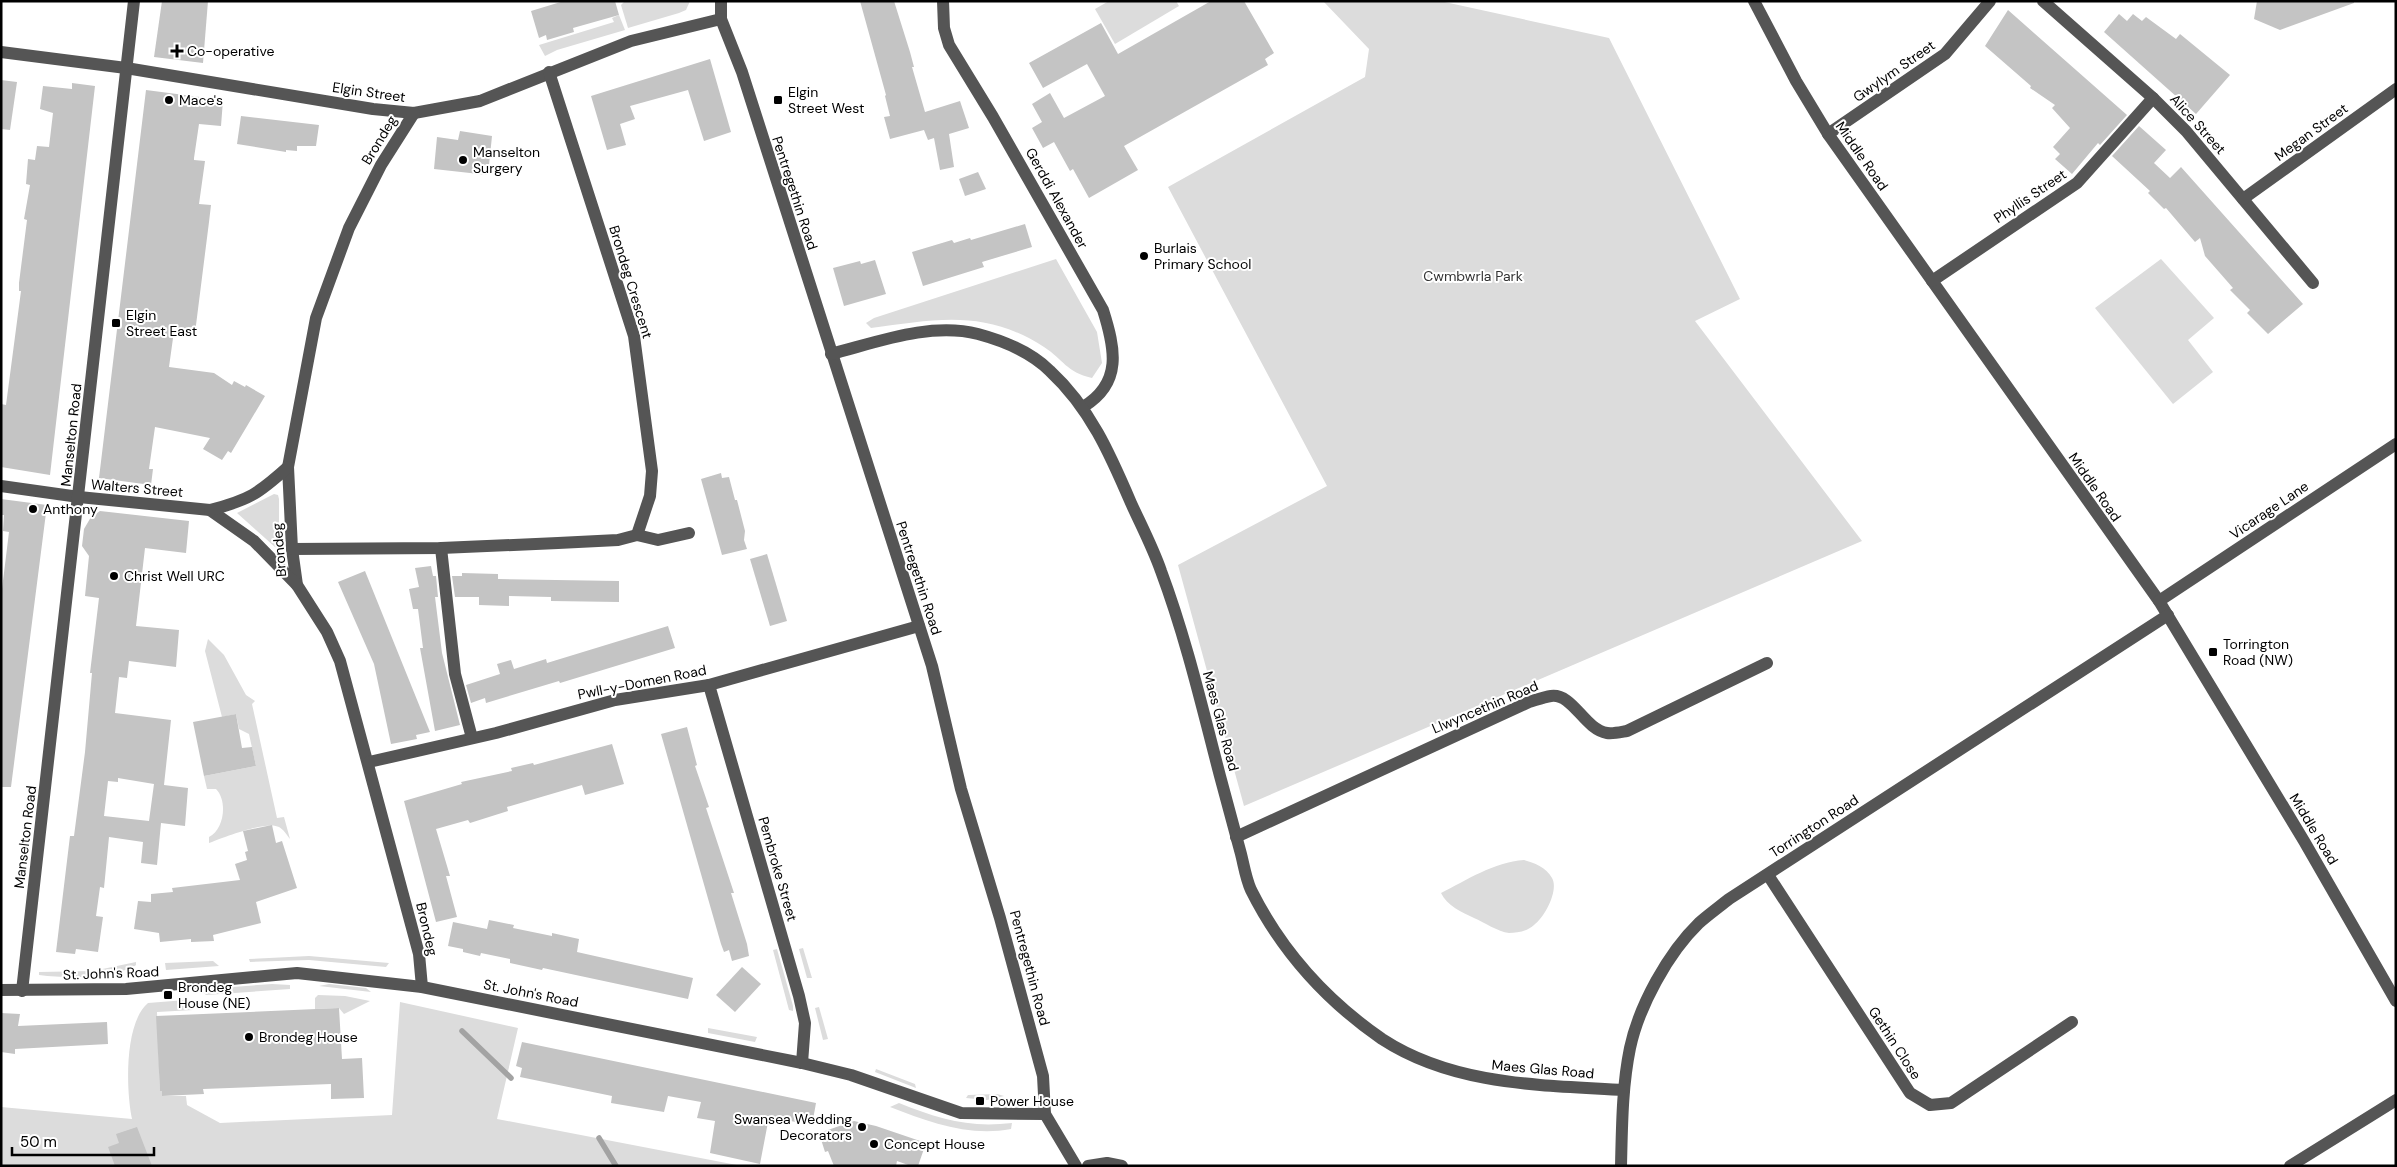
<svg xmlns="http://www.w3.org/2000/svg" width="2397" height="1167" font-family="'DM Sans',sans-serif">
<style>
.green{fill:#dcdcdc}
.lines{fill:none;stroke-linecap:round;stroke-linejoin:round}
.stream{stroke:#a3a3a3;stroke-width:5.5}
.building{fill:#c4c4c4;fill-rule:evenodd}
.minor{stroke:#555;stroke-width:12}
.poi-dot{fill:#000;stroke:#fff;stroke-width:2}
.labels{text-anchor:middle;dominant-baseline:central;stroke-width:4;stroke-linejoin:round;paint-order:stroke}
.poi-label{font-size:14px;fill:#000;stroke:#fff;text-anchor:start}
.street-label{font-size:14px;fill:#000;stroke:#fff}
.park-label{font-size:14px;fill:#333;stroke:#fff}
</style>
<rect width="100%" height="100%" fill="#fff"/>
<g class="green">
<path d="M 625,1 L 690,1 L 686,10 L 679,13 L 628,28 L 621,5 Z"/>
<path d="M 1109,1 L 1176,1 L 1179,6 L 1115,44 L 1095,9 Z"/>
<path d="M 1323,1 L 1440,1 L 1609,38 L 1740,299 L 1695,321 L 1862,541 L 1244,806 L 1178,565 L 1327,486 L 1168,187 L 1365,77 L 1369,49 Z"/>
<path d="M 619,15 L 625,30 L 557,50 L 545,56 L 539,45 L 614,22 L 612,18 Z"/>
<path d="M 1056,259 L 1097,332 L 1102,363 L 1092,378 C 1066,372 1064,360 1044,347 C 985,309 937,319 871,328 L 866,323 L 874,318 Z"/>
<path d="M 2161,259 L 2214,318 L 2188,340 L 2213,372 L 2173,404 L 2095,308 Z"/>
<path d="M 274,494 L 278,495 L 279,499 L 279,548 L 275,547 L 237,513 Z"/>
<path d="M 208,639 L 224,655 L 246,695 L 255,701 L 252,704 L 277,818 L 284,817 L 290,839 C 287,835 283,829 279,827 C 267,820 222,838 209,843 L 209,837 C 224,830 228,801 216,789 L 207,789 L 204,776 L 256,766 L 249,734 L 239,729 L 236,714 L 222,717 L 205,651 Z"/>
<path d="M 1524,860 C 1534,863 1546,867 1552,878 C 1559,890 1545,917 1534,925 C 1528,931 1517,933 1509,933 C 1498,932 1484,922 1474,918 C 1462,912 1447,906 1441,893 C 1467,880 1494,862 1524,860 Z"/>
<path d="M 803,948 L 812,978 L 807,978 L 799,949 Z"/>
<path d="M 777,949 L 793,1006 L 793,1011 L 789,1010 L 773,950 Z"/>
<path d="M 309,956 L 389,963 L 386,967 L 309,960 L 250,962 L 249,959 Z"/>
<path d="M 213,961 L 219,966 L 166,970 L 165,963 Z"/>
<path d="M 136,962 L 136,965 L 132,968 C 101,978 71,979 39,975 L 39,972 L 93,971 Z"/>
<path d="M 272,984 L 290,985 L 290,989 L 206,995 L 203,992 L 206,989 Z"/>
<path d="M 329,984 L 366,988 L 371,992 L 319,986 Z"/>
<path d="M 318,995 L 345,996 L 370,1001 L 344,1014 L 339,1008 L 315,1009 L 315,998 Z"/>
<path d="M 186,1000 L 193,1010 L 157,1012 L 160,1091 L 162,1091 L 163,1096 L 186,1096 L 187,1105 L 220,1123 L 392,1115 L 400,1002 L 518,1028 L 497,1119 L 742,1166 L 1,1166 L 1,1107 L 132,1119 C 126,1091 124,1023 148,1003 Z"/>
<path d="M 819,1007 L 828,1039 L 823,1040 L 815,1008 Z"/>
<path d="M 708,1028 L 757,1037 L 755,1042 L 708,1033 Z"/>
<path d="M 876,1069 L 915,1084 L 916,1088 L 875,1072 Z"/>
<path d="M 997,1094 L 1004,1096 L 987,1100 L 966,1098 L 968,1095 Z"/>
<path d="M 899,1103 C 939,1119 968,1128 1012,1123 L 1011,1129 C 969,1137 929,1122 890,1107 Z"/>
</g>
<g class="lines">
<g class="stream">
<path d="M 462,1031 L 511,1078"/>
<path d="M 599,1138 L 616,1166"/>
</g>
</g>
<g class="building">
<path d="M 162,1 L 208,1 L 203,63 L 154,57 Z"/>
<path d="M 564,1 L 615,1 L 619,15 L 573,28 L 574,32 L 547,40 L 546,35 L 539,38 L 531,11 Z"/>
<path d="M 860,1 L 894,1 L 910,52 L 914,67 L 912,67 L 925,112 L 960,101 L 969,128 L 949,134 L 954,167 L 940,170 L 934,138 L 928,140 L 924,130 L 890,139 L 884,117 L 890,116 L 885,96 L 886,95 Z"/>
<path d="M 1211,1 L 1244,1 L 1274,53 L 1265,59 L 1268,65 L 1124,146 L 1138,170 L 1089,198 L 1073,169 L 1070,171 L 1054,142 L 1043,148 L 1032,128 L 1042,122 L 1032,104 L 1050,93 L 1064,118 L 1105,96 L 1087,64 L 1043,88 L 1029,63 L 1101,23 L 1118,54 Z"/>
<path d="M 2257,1 L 2354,1 L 2354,3 L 2280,30 L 2254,19 Z"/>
<path d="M 2008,10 L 2127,115 L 2100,145 L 2098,143 L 2072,174 L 2055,159 L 2060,154 L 2053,147 L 2070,128 L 2052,108 L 2055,105 L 2030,88 L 2031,86 L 1985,46 Z"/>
<path d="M 2119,14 L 2127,21 L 2133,14 L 2142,21 L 2146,17 L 2176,39 L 2180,34 L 2230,75 L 2196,114 L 2104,32 Z"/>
<path d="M 710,59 L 731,132 L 704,141 L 688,90 L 630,106 L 635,119 L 620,124 L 626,145 L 607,150 L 591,96 Z"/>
<path d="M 1,80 L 17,82 L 10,130 L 1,129 Z"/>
<path d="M 72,83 L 95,86 L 50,475 L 1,467 L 1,404 L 6,405 L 21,291 L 19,291 L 19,283 L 27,220 L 24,219 L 30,185 L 26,184 L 28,159 L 35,160 L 37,146 L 49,147 L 53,113 L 40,109 L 43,86 L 72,89 Z"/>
<path d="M 146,90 L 223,100 L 221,126 L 199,124 L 194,158 L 194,160 L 205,161 L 199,204 L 211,205 L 209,222 L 195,333 L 174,331 L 169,367 L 214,373 L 232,385 L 234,381 L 245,387 L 246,385 L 265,396 L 231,453 L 228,451 L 222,460 L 203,449 L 210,438 L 155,427 L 149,469 L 153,469 L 151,485 L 99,478 Z"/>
<path d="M 241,116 L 319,125 L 316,146 L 297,146 L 297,151 L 286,150 L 286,152 L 237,144 Z"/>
<path d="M 2139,126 L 2166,150 L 2154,163 L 2170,178 L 2181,167 L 2303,304 L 2268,334 L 2247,313 L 2250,310 L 2230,290 L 2233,288 L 2205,256 L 2200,238 L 2195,242 L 2166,208 L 2164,209 L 2148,193 L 2150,191 L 2112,156 Z"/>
<path d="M 460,131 L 492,136 L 488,175 L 434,169 L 437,137 L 458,140 Z"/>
<path d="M 978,172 L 986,189 L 965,196 L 959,179 Z"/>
<path d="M 1025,224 L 1032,247 L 982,262 L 984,267 L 923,286 L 912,252 L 952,240 L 954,243 L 970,238 L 971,240 Z"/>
<path d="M 875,260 L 886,294 L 844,306 L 833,268 L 860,261 L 861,264 Z"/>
<path d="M 721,473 L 722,478 L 729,477 L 735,500 L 737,500 L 745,531 L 744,540 L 747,549 L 722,555 L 701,479 Z"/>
<path d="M 1,499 L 47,505 L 11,787 L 1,787 L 1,597 L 9,532 L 3,531 L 4,515 L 1,515 Z"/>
<path d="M 100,511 L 189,521 L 186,553 L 145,548 L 136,626 L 179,630 L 176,667 L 129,661 L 127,678 L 119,677 L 115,713 L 171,720 L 164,785 L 188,788 L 185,826 L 161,823 L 157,865 L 141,863 L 143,842 L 109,837 L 104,888 L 100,887 L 96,916 L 103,917 L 98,952 L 76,949 L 75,954 L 56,952 L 70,836 L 74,836 L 85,752 L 92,673 L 90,673 L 99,598 L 85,596 L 89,556 L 82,546 L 84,529 L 91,517 ZM 118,778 L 154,784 L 149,821 L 104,816 L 108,781 L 118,782 Z"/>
<path d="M 767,554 L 787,621 L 770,626 L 750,559 Z"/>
<path d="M 431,566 L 433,576 L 436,576 L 438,597 L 435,597 L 442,653 L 460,725 L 435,731 L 420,648 L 423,648 L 418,609 L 413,609 L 409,589 L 419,587 L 415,568 Z"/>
<path d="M 365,571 L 430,732 L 416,735 L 417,739 L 391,744 L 374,664 L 338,582 Z"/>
<path d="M 462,573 L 498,574 L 498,579 L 619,581 L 619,602 L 551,601 L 551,597 L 509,596 L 509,606 L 479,605 L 479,597 L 455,597 L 452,576 L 462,576 Z"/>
<path d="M 668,626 L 675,648 L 560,683 L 559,681 L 486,703 L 485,698 L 471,703 L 466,685 L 500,674 L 497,664 L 511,660 L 514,669 L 546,659 L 547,663 Z"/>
<path d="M 236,714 L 242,748 L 252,747 L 256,766 L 204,776 L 193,722 Z"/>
<path d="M 687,727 L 697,765 L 695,766 L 709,807 L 706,808 L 734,893 L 731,893 L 747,944 L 749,956 L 732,961 L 729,950 L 724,952 L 721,944 L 661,734 Z"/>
<path d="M 612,744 L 624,784 L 585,795 L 582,785 L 507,807 L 508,811 L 470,823 L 468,820 L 436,829 L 450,876 L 446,876 L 457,917 L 436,922 L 404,801 L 462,784 L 461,782 L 512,771 L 511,768 L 533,763 L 534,765 Z"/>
<path d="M 272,825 L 276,843 L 282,841 L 297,888 L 256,902 L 261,923 L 213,935 L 214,941 L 191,942 L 191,939 L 160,942 L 159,933 L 134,929 L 138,901 L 151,902 L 151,894 L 173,892 L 172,888 L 240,880 L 235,864 L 247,860 L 245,852 L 248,851 L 243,831 Z"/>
<path d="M 489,920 L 514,925 L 513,928 L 552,936 L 552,933 L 579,939 L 577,952 L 693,978 L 688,999 L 543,968 L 542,970 L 510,963 L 510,959 L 481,953 L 480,956 L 463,952 L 463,949 L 448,946 L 453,922 L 487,929 Z"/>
<path d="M 742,967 L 761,984 L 735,1012 L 716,995 Z"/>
<path d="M 339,1008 L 342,1059 L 362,1058 L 364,1098 L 331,1099 L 331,1084 L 203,1089 L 204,1094 L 162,1096 L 162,1091 L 160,1091 L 156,1016 Z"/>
<path d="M 1,1013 L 20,1014 L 18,1026 L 107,1022 L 108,1044 L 15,1049 L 15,1054 L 1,1052 Z"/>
<path d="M 522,1042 L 816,1103 L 812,1125 L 769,1117 L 760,1164 L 710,1153 L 715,1121 L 697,1118 L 701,1102 L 668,1096 L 664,1112 L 611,1103 L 612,1096 L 520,1077 L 522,1068 L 516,1066 Z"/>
<path d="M 854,1121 L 876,1126 L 926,1143 L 918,1166 L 911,1166 L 897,1161 L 896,1166 L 834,1166 L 828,1151 L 825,1152 L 819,1133 Z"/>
<path d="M 137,1127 L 152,1166 L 115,1166 L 108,1147 L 119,1143 L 116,1134 Z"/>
</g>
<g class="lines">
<g class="minor">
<path d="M 721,1 L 721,19 L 742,72 L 932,666 L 961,789 L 1000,918 L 1043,1076 L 1045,1114 L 1076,1166"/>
<path d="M 943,1 L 944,28 L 949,45 L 993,117 L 1103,310 C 1115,348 1123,383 1083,407"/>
<path d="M 1754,1 L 1796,81 L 1828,134 L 2159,601 L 2304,841 L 2396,1001"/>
<path d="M 2043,1 L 2153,98 L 2186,131 L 2313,283"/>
<path d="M 1,52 L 126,68 L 373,109 L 414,113 L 480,101 L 631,41 L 721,19"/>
<path d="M 549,72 L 634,336 L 652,471 L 650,496 L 637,535"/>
<path d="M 414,113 L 381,165 L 349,228 L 316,318 L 288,467 L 292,549 L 297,585 L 327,632 L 340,661 L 419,954 L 422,987"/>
<path d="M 1828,134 L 1945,54 L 1990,1"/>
<path d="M 2243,199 L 2396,89"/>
<path d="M 1932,281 L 2077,183 L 2153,98"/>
<path d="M 831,354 C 878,342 930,322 978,334 C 1004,341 1031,352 1050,371 C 1090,408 1110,454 1131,503 C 1141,525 1153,548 1161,571 C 1186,638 1202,707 1220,776 C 1227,802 1234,828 1241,854 C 1244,866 1246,879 1251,890 C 1281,950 1327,1001 1382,1039 C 1454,1086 1542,1085 1624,1090"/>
<path d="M 1,486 L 79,497 L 210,510 L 254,541 L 297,585"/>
<path d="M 210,510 C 249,500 258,494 288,467"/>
<path d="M 441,548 L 455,674 L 472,738"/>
<path d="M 292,549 L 441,548 L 558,543 L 618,540 L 637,535 L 658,540 L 689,533"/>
<path d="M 2159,601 L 2396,444"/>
<path d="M 709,685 L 799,996 L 805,1023 L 802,1063"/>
<path d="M 369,762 L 496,733 L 615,700 L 709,685 L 919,626"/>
<path d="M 1236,837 L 1529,702 C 1536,700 1544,697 1551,696 C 1573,693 1584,729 1607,733 C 1613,734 1621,732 1627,731 L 1767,663"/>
<path d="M 1768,875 L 1910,1093 L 1930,1105 L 1951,1103 L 2072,1022"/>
<path d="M 1,990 L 126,989 L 297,973 L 422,987 L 802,1063 L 851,1075 L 961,1113 L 1045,1114"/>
<path d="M 22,991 L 134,1"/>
<path d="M 1088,1166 L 1107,1163 L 1122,1166"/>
<path d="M 1621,1166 C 1622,1127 1622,1087 1630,1048 C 1639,1006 1668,953 1699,923 C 1708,915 1719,907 1729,899 L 2168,615"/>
<path d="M 2290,1166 L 2396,1100"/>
</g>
</g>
<g class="poi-dot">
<path d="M174.5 43.5h5v5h5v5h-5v5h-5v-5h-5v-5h5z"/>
<circle cx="169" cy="100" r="5"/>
<rect x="773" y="95" width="10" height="10" rx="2.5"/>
<circle cx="463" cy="160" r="5"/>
<circle cx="1144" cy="256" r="5"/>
<rect x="111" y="318" width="10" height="10" rx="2.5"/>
<circle cx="33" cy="509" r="5"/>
<circle cx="114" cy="576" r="5"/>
<rect x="2208" y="647" width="10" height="10" rx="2.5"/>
<rect x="163" y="990" width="10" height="10" rx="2.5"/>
<circle cx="249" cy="1037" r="5"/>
<rect x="975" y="1096" width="10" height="10" rx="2.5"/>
<circle cx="862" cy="1127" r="5"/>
<circle cx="874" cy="1144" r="5"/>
</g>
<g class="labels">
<g class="poi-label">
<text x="187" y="51">Co-operative</text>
<text x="788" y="92">Elgin<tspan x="788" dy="16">Street West</tspan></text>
<text x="179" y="100">Mace's</text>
<text x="473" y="152">Manselton<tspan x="473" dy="16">Surgery</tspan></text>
<text x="1154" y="248">Burlais<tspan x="1154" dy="16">Primary School</tspan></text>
<text x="126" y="315">Elgin<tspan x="126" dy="16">Street East</tspan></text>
<text x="43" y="509">Anthony</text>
<text x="124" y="576">Christ Well URC</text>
<text x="2223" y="644">Torrington<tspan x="2223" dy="16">Road (NW)</tspan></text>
<text x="178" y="987">Brondeg<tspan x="178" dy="16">House (NE)</tspan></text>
<text x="259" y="1037">Brondeg House</text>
<text x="990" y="1101">Power House</text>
<text x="852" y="1119" text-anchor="end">Swansea Wedding<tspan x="852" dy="16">Decorators</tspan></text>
<text x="884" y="1144">Concept House</text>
</g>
<g class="street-label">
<text transform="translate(1894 71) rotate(-35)">Gwylym Street</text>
<text transform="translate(369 92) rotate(8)">Elgin Street</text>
<text transform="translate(2198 124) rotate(48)">Alice Street</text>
<text transform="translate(2311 132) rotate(-36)">Megan Street</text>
<text transform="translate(379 140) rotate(-59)">Brondeg</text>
<text transform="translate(1862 156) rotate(55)">Middle Road</text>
<text transform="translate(795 193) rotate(72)">Pentregethin Road</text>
<text transform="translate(2030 196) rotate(-34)">Phyllis Street</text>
<text transform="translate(1057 198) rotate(61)">Gerddi Alexander</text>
<text transform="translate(631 282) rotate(73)">Brondeg Crescent</text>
<text transform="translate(71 435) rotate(-84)">Manselton Road</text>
<text transform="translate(2095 487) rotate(55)">Middle Road</text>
<text transform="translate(137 488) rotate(5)">Walters Street</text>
<text transform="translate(2269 510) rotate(-34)">Vicarage Lane</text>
<text transform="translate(279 550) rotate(-95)">Brondeg</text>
<text transform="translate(919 578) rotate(72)">Pentregethin Road</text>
<text transform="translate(642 682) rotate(-11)">Pwll-y-Domen Road</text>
<text transform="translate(1485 707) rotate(-23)">Llwyncethin Road</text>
<text transform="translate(1221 721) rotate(75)">Maes Glas Road</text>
<text transform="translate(1814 826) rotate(-33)">Torrington Road</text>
<text transform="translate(2314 829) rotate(59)">Middle Road</text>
<text transform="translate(25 837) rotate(-83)">Manselton Road</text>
<text transform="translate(778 869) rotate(74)">Pembroke Street</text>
<text transform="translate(427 929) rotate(77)">Brondeg</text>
<text transform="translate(1030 968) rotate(75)">Pentregethin Road</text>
<text transform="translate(111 973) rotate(-2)">St. John's Road</text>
<text transform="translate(531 993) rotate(11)">St. John's Road</text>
<text transform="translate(1895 1043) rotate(57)">Gethin Close</text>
<text transform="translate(1543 1069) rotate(5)">Maes Glas Road</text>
</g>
<g class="park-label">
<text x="1473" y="276">Cwmbwrla Park</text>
</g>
</g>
<rect width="2397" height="1167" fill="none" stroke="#000000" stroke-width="5"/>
<path d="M12 1147v8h142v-8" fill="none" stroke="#000000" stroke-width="2.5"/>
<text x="20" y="1147" font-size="15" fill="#000000" stroke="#ffffff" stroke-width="4" paint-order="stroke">50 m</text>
</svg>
